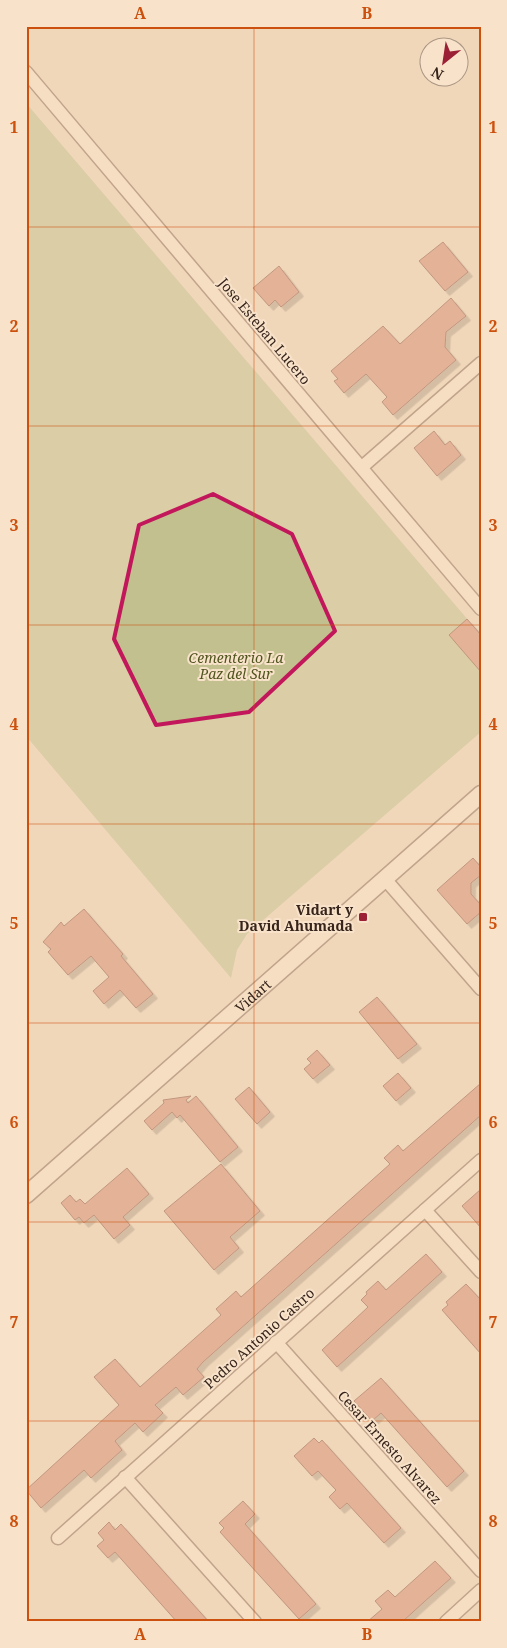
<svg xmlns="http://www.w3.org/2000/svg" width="507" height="1648" font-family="'Noto Serif',serif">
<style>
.cemetery{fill:#c2c08e}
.building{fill:#d2866d;stroke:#894a38;filter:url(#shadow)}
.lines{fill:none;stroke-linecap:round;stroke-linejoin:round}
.minor-casing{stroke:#886653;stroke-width:15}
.tertiary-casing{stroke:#886653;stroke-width:19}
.minor{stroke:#fbe6cd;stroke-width:12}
.tertiary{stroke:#fbe6cd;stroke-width:16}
.marked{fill:none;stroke:#c2185b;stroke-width:4;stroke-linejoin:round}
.grid{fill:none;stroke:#cd510e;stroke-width:1;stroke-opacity:0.55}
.poi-dot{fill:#9b1f35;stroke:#f8e3ca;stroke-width:2}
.labels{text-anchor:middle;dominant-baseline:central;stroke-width:4;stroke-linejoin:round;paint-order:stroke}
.street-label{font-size:14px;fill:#36231a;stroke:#f8e3ca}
.park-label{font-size:14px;font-style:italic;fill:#50541f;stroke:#f8e3ca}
.poi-label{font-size:14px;font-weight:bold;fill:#36231a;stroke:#f8e3ca;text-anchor:end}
.neatline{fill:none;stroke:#cd510e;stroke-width:2}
.grid-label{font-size:16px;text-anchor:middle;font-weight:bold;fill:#cd510e}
</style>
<defs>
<filter id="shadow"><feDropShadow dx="4.5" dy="4.5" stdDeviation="0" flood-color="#0004"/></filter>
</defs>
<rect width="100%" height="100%" fill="#f1d7ba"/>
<path class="cemetery" d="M 26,103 L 481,635 L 481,732 L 247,934 L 237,950 L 231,978 L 26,736 Z"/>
<g class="building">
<path d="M 443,242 L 468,272 L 445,291 L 419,261 Z"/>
<path d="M 279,266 L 299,292 L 281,307 L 275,300 L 269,306 L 253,288 Z"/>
<path d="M 451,298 L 466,316 L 446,332 L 445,347 L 456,360 L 393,415 L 382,402 L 387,397 L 366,374 L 344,393 L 334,381 L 338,379 L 331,371 L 383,326 L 400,344 Z"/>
<path d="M 434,431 L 445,445 L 450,441 L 461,455 L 437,476 L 414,448 Z"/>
<path d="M 467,619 L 481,635 L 481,672 L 449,635 Z"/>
<path d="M 473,858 L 481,867 L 481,875 L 471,883 L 471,894 L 481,905 L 481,912 L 467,924 L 437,890 Z"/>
<path d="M 84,909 L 123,954 L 121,956 L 153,994 L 136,1008 L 120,990 L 104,1004 L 93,991 L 109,977 L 91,956 L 68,975 L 48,952 L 51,949 L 43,942 L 61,922 L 64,926 Z"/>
<path d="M 377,997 L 417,1044 L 398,1059 L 359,1012 Z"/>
<path d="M 317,1050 L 330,1065 L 313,1079 L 304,1069 L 311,1063 L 307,1059 Z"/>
<path d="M 398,1073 L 411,1088 L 396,1101 L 383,1086 Z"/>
<path d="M 481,1083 L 481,1115 L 203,1362 L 197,1369 L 204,1377 L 183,1395 L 176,1387 L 155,1405 L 163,1413 L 143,1432 L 135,1423 L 115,1441 L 122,1450 L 91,1478 L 84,1470 L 41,1508 L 26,1490 L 119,1405 L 94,1377 L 115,1359 L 140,1387 L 221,1315 L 216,1309 L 236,1291 L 241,1297 L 390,1164 L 384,1158 L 398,1145 L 403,1151 Z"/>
<path d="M 249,1087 L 270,1112 L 257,1124 L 235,1099 Z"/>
<path d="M 191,1096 L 186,1100 L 188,1103 L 196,1096 L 238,1147 L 220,1162 L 180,1115 L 177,1118 L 172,1112 L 152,1130 L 144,1121 L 164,1103 L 163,1100 Z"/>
<path d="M 221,1164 L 260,1211 L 230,1237 L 239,1248 L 214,1270 L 164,1211 Z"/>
<path d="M 127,1168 L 149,1194 L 123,1217 L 130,1225 L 114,1239 L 94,1215 L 84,1223 L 79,1217 L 75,1220 L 61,1203 L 70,1195 L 76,1202 L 80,1199 L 85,1204 Z"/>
<path d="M 481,1189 L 481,1228 L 462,1206 Z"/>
<path d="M 426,1254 L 442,1272 L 337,1367 L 322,1350 L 368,1307 L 361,1300 L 367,1294 L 366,1292 L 378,1281 L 386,1290 Z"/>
<path d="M 466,1284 L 481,1300 L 481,1354 L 442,1310 L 448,1305 L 446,1302 Z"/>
<path d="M 381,1378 L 464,1471 L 447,1487 L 381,1413 L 372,1421 L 354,1401 Z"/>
<path d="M 314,1438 L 319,1443 L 322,1440 L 401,1528 L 384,1543 L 347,1503 L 340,1509 L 329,1497 L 336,1490 L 318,1471 L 312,1476 L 294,1456 Z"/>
<path d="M 243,1501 L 255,1514 L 245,1524 L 316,1604 L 299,1619 L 220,1532 L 224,1528 L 219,1523 Z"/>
<path d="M 109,1522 L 115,1530 L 121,1524 L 209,1622 L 177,1622 L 115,1552 L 108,1558 L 97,1546 L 104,1540 L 98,1533 Z"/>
<path d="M 435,1561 L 451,1578 L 424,1602 L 402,1622 L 367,1622 L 382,1609 L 375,1601 L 388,1590 L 395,1597 Z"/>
</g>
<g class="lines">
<g class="minor-casing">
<g id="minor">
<path d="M 26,72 L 481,609"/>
<path d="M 362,467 L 481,363"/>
<path d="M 385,879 L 481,989"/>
<path d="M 425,1210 L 481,1272"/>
<path d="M 276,1342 L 481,1571"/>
<path d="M 125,1477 L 255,1622"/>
<path d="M 58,1538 L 481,1160"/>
<path d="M 446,1622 L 481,1590"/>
</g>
</g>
<g class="tertiary-casing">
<g id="tertiary">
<path id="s1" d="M 26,1195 L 481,794"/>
</g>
</g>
<use href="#minor" class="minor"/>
<use href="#tertiary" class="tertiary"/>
</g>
<path d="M0 0H507V1648H0ZM 213,494 L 292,534 L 335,631 L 249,712 L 156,725 L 114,639 L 139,525 Z" fill="#f1d7ba" fill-opacity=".55" fill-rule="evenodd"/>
<path class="marked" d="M 213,494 L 292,534 L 335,631 L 249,712 L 156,725 L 114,639 L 139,525 Z"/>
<path class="grid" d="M 254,26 L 254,1622M 26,227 L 481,227M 26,426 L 481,426M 26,625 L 481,625M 26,824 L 481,824M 26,1023 L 481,1023M 26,1222 L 481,1222M 26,1421 L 481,1421"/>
<rect class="poi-dot" x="358" y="912" width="10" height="10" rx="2.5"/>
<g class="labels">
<g class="street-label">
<text transform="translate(265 331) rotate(50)">Jose Esteban Lucero</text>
<text stroke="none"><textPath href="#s1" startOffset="302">Vidart</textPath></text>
<text transform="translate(259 1338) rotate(-42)">Pedro Antonio Castro</text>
<text transform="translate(390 1447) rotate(48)">Cesar Ernesto Alvarez</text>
</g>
<g class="park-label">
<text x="236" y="657">Cementerio La<tspan x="236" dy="16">Paz del Sur</tspan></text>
</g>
<g class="poi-label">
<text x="353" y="909">Vidart y<tspan x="353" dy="16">David Ahumada</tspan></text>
</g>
</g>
<rect width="507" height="1648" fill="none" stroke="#f8e3ca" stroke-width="55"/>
<g transform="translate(444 62) rotate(210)"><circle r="24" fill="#f8e3ca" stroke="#aa9684"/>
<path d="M0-4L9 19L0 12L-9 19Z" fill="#9b1f35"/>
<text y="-8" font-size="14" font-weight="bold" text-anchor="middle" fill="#36231a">N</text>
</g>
<rect x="28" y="28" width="452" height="1592" class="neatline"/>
<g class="grid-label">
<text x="140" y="19">A</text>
<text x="367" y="19">B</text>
<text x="14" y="133">1</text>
<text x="493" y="133">1</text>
<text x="14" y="332">2</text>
<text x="493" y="332">2</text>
<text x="14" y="531">3</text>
<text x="493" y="531">3</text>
<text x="14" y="730">4</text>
<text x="493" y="730">4</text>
<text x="14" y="929">5</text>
<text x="493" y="929">5</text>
<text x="14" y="1128">6</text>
<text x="493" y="1128">6</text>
<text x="14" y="1328">7</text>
<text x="493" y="1328">7</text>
<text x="14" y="1527">8</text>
<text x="493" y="1527">8</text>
<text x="140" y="1640">A</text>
<text x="367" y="1640">B</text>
</g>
</svg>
